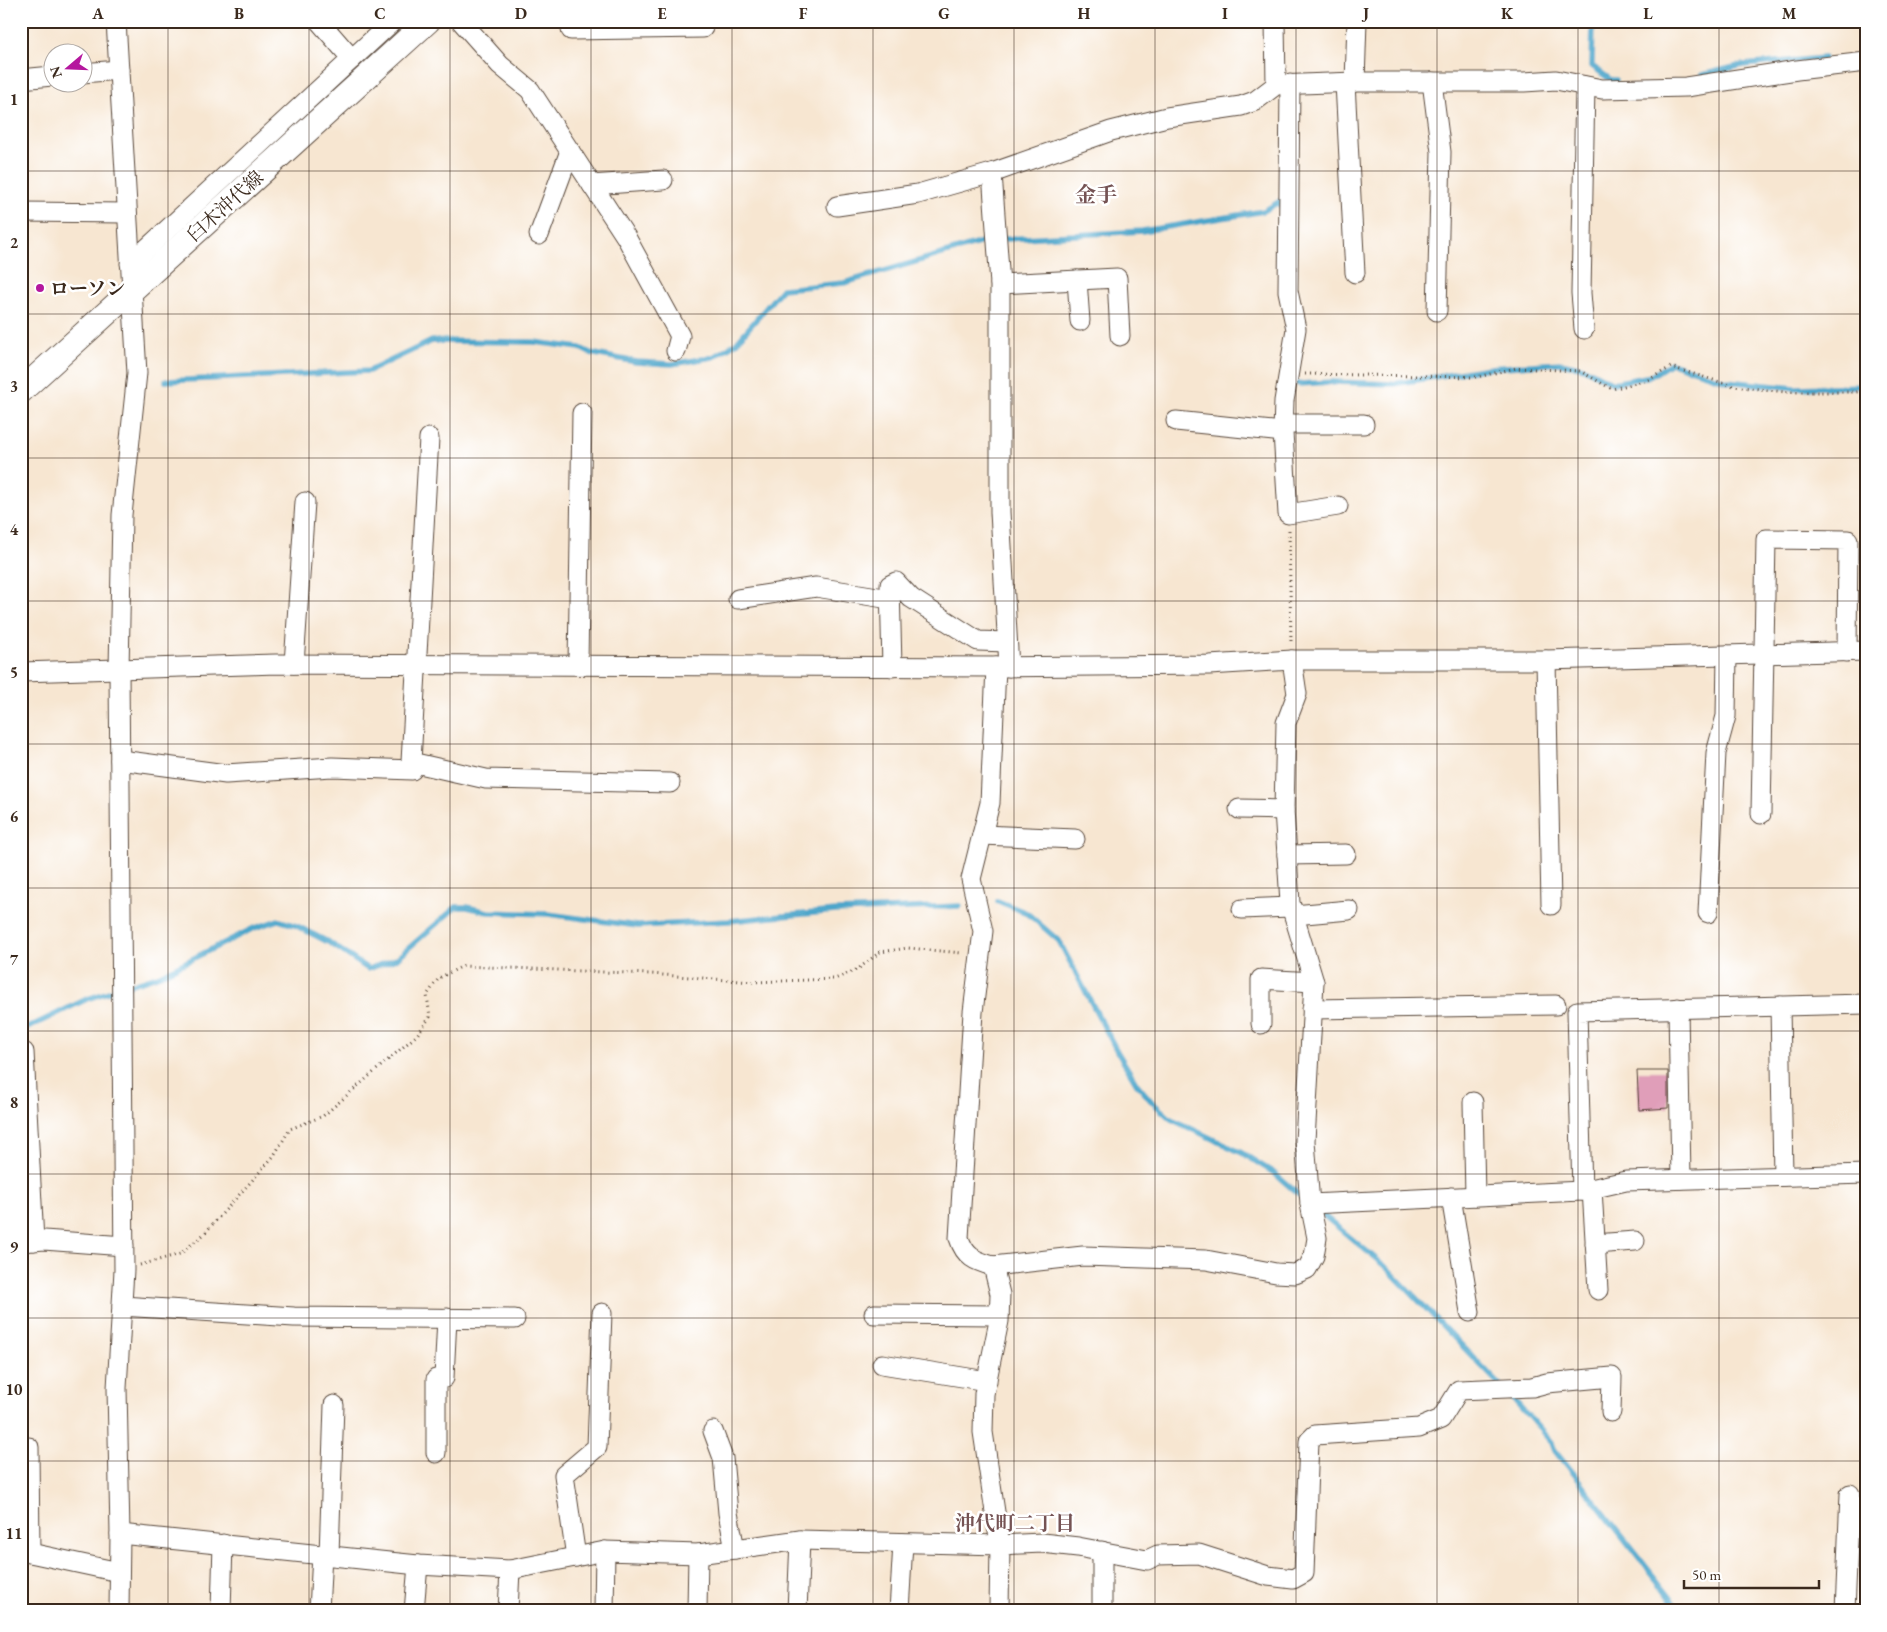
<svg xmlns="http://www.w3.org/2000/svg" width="1887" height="1632" font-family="'EB Garamond','Noto Serif JP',serif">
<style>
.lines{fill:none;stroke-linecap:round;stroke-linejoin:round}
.stream{stroke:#4da6cb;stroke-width:5.5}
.building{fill:#e09eb9}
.minor-casing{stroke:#574639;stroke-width:21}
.major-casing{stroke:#574639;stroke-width:26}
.path{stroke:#574639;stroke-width:3;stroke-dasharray:1 4;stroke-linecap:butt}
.minor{stroke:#fff;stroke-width:19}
.major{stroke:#fff;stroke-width:24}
.grid{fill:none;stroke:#3b2a1e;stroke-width:1;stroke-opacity:0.55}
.poi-dot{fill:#b5179e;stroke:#fff;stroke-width:2}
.labels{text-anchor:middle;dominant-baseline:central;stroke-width:5;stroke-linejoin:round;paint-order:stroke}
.street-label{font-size:19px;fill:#3b2a1e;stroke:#fff}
.poi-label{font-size:19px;font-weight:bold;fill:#3b2a1e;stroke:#fff;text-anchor:start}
.neighbourhood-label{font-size:20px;font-weight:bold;fill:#755354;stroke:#fff}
.quarter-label{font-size:21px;font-weight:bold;fill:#755354;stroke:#fff}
.neatline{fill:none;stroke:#3b2a1e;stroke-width:2}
.grid-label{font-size:16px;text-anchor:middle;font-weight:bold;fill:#3b2a1e}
</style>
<rect width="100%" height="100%" fill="#fff"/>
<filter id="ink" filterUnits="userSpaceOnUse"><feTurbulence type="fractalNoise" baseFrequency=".02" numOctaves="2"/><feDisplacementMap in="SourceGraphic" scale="10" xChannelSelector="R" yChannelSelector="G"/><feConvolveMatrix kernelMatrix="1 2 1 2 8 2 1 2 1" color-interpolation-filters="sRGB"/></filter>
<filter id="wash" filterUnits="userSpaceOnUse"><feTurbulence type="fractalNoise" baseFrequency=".0096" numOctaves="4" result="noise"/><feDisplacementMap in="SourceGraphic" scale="20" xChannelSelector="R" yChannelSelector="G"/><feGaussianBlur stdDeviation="1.12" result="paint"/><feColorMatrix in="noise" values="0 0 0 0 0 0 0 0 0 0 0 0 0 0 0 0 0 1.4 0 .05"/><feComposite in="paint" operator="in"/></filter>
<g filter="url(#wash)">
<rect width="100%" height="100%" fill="#f7e6d1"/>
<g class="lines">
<g class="stream">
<path d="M 1593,21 L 1592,66 L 1611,80 L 1616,80"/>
<path d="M 1702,75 L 1743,65 L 1824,58"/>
<path d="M 1291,380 L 1299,384 L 1332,382 L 1393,384 L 1489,368 L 1561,363 L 1584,368 L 1613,383 L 1651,376 L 1671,363 L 1727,381 L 1795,388 L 1866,386"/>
<path d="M 166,381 L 369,371 L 432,341 L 534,342 L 580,348 L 590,353 L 636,362 L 672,364 L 713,357 L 736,343 L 782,289 L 844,283 L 989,240 L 1142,231 L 1264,211 L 1280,201 L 1280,205"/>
<path d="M 998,901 L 1027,913 L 1059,941 L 1118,1053 L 1137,1084 L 1152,1102 L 1171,1119 L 1242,1153 L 1274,1173 L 1305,1200"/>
<path d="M 21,1031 L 87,999 L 160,975 L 252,929 L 278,920 L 297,926 L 330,943 L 368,969 L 396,959 L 456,907 L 467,907 L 488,912 L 548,914 L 638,926 L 728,921 L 836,911 L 960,906"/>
<path d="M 1316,1209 L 1387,1268 L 1499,1384"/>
<path d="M 1507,1392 L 1552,1443 L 1555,1451 L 1681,1611"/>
</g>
</g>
<g id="blocks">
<path class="building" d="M 1637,1071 L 1668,1071 L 1668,1108 L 1639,1110 Z"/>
</g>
</g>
<g filter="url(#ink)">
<use href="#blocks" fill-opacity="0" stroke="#574639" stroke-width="1"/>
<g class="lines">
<g class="minor-casing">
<g id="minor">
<path d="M 116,21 L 137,373 L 122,515 L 119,670 L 124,1270 L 117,1388 L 120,1534 L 119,1611"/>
<path d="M 319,21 L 352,59"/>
<path d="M 461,21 L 500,65 L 530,90 L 592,185 L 663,180"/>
<path d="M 571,21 L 571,30 L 703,28"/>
<path d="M 1275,21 L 1276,85"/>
<path d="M 82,73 L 119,70"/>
<path d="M 21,79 L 52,76"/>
<path d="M 1355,82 L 1357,21"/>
<path d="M 1432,82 L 1441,152 L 1437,311"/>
<path d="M 1345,83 L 1355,273"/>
<path d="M 992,173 L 1000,284 L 1000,512 L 1009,667"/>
<path d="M 592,185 L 626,237 L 680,336 L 676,351"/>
<path d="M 837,206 L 918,194 L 992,173 L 1111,131 L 1167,117 L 1241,106 L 1255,101 L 1276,85 L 1355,82 L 1524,82 L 1556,80 L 1602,89 L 1686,87 L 1797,70 L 1866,62"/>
<path d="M 21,212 L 127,213"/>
<path d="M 539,235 L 570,151"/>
<path d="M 130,264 L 393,21"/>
<path d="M 1077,280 L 1080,321"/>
<path d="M 1000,284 L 1117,278 L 1120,336"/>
<path d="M 1584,329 L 1581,293 L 1585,86"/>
<path d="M 1176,421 L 1283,432 L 1284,401 L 1296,329 L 1288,291 L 1290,84"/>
<path d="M 1283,424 L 1364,424"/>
<path d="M 1283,432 L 1288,514 L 1338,506"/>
<path d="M 429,438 L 411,762 L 486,779 L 670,783"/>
<path d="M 738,599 L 816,587 L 890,599"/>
<path d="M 1546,660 L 1551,905"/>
<path d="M 294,664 L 305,502"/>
<path d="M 578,665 L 582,413"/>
<path d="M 892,667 L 890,585 L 896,582 L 911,598 L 978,641 L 1007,642"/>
<path d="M 21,672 L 276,664 L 996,667 L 1209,665 L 1292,660 L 1546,660 L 1866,651"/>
<path d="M 120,760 L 226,774 L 332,767 L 412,770 L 411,762"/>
<path d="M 1239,809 L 1284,810"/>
<path d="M 1761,814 L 1766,539 L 1848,540 L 1847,652"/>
<path d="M 982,835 L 1075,839"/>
<path d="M 1287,855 L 1346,854"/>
<path d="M 1242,909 L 1291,907"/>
<path d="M 1708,913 L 1716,753 L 1726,716 L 1727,655"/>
<path d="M 1294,915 L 1349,910"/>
<path d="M 1780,1006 L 1783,1176"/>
<path d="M 1678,1008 L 1681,1179"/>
<path d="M 1312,1009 L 1556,1005"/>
<path d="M 1261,1024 L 1261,979 L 1314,982"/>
<path d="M 24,1052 L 34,1241"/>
<path d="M 1473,1102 L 1475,1196"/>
<path d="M 1592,1189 L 1598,1290"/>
<path d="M 1582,1191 L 1577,1011 L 1866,1004"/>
<path d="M 1451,1197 L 1470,1312"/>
<path d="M 1310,1204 L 1582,1191 L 1626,1181 L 1866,1174"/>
<path d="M 22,1242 L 44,1240 L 124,1246"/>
<path d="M 1595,1244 L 1635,1241"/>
<path d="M 993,1266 C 975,1261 965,1257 959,1238 L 973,1012 L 983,931 L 971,879 L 990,803 L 996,667"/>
<path d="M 122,1306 L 294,1317 L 515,1319"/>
<path d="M 874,1314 L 999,1315"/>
<path d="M 882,1364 L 987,1381"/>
<path d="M 713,1431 L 723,1458 L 728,1513 L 735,1549"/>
<path d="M 29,1447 L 30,1553"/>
<path d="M 436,1453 L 436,1379 L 444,1378 L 447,1318"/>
<path d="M 120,1534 L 418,1565 L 510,1570 L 605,1551 L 698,1554 L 800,1540 L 1000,1545 L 983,1432 L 984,1394 L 999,1321 L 1000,1294 L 993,1266 L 1083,1256 L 1206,1260 L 1276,1273 L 1295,1274 L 1307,1269 L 1314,1256 L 1317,1238 L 1310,1204 L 1305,1141 L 1314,982 L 1290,903 L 1287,855 L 1284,810 L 1286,723 L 1297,694 L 1292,660"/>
<path d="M 21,1551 L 119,1572"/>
<path d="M 1102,1551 L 1102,1611"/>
<path d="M 329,1555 L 334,1405"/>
<path d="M 576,1557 L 564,1475 L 597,1447 L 602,1313"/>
<path d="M 221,1611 L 223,1544"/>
<path d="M 319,1611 L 322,1554"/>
<path d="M 414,1611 L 418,1565"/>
<path d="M 508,1611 L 510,1570"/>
<path d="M 604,1611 L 605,1551"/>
<path d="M 697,1611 L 698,1554"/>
<path d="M 797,1611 L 800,1540"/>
<path d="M 899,1611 L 903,1543"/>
<path d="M 999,1611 L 1000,1545 L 1042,1543 L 1078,1547 L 1147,1560 L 1158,1555 L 1199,1554 L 1268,1576 L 1293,1579 L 1304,1573 L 1309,1441 L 1315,1435 L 1419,1428 L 1441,1419 L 1459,1390 L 1532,1387 L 1547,1383 L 1612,1377 L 1611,1412"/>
<path d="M 1845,1611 L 1850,1494"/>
</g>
</g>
<g class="major-casing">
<path id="major" d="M 21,391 L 428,21"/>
</g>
<g class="path">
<path d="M 1305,374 L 1477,377 L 1516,368 L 1580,371 L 1612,389 L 1648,380 L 1671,367 L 1733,386 L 1785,392 L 1856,392 L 1866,390"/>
<path d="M 1289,530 L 1291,643"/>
<path d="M 140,1265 L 180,1254 L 204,1234 L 273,1157 L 290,1129 L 323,1116 L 417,1035 L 430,1017 L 427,995 L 439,978 L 463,966 L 651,974 L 753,982 L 835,979 L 858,969 L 880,952 L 908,948 L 962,953"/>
</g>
<use href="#minor" class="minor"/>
<use href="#major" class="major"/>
</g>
</g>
<path class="grid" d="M 168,21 L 168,1611M 309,21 L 309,1611M 450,21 L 450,1611M 591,21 L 591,1611M 732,21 L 732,1611M 873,21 L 873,1611M 1014,21 L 1014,1611M 1155,21 L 1155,1611M 1296,21 L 1296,1611M 1437,21 L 1437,1611M 1578,21 L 1578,1611M 1719,21 L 1719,1611M 21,171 L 1866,171M 21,314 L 1866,314M 21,458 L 1866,458M 21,601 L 1866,601M 21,744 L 1866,744M 21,888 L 1866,888M 21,1031 L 1866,1031M 21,1174 L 1866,1174M 21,1318 L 1866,1318M 21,1461 L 1866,1461"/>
<circle class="poi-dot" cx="40" cy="288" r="5"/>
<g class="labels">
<g class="street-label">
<text transform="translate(225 206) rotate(-42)">臼木沖代線</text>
</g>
<g class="poi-label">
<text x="50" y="288">ローソン</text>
</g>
<g class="neighbourhood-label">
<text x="1015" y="1523">沖代町二丁目</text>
</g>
<g class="quarter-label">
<text x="1096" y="194">金手</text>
</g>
</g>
<rect width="1887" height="1632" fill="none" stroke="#fff" stroke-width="55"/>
<g transform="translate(68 68) rotate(251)"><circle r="24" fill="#ffffff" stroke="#b1aaa5"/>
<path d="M0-4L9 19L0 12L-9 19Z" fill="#b5179e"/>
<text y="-8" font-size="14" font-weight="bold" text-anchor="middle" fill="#3b2a1e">N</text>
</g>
<path d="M1684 1580v8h135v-8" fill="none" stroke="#3b2a1e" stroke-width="2.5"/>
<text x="1692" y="1580" font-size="15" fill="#3b2a1e" stroke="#ffffff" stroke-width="4" paint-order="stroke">50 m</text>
<rect x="28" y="28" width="1832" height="1576" class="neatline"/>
<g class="grid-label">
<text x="98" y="19">A</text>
<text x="239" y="19">B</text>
<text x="380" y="19">C</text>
<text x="521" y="19">D</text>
<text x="662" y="19">E</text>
<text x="803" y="19">F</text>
<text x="944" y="19">G</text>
<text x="1084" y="19">H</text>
<text x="1225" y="19">I</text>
<text x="1366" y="19">J</text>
<text x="1507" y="19">K</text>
<text x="1648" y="19">L</text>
<text x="1789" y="19">M</text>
<text x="14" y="105">1</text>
<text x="14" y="248">2</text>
<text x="14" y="392">3</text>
<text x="14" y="535">4</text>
<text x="14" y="678">5</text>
<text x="14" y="822">6</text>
<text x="14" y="965">7</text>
<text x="14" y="1108">8</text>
<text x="14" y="1252">9</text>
<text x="14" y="1395">10</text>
<text x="14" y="1539">11</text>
</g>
</svg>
